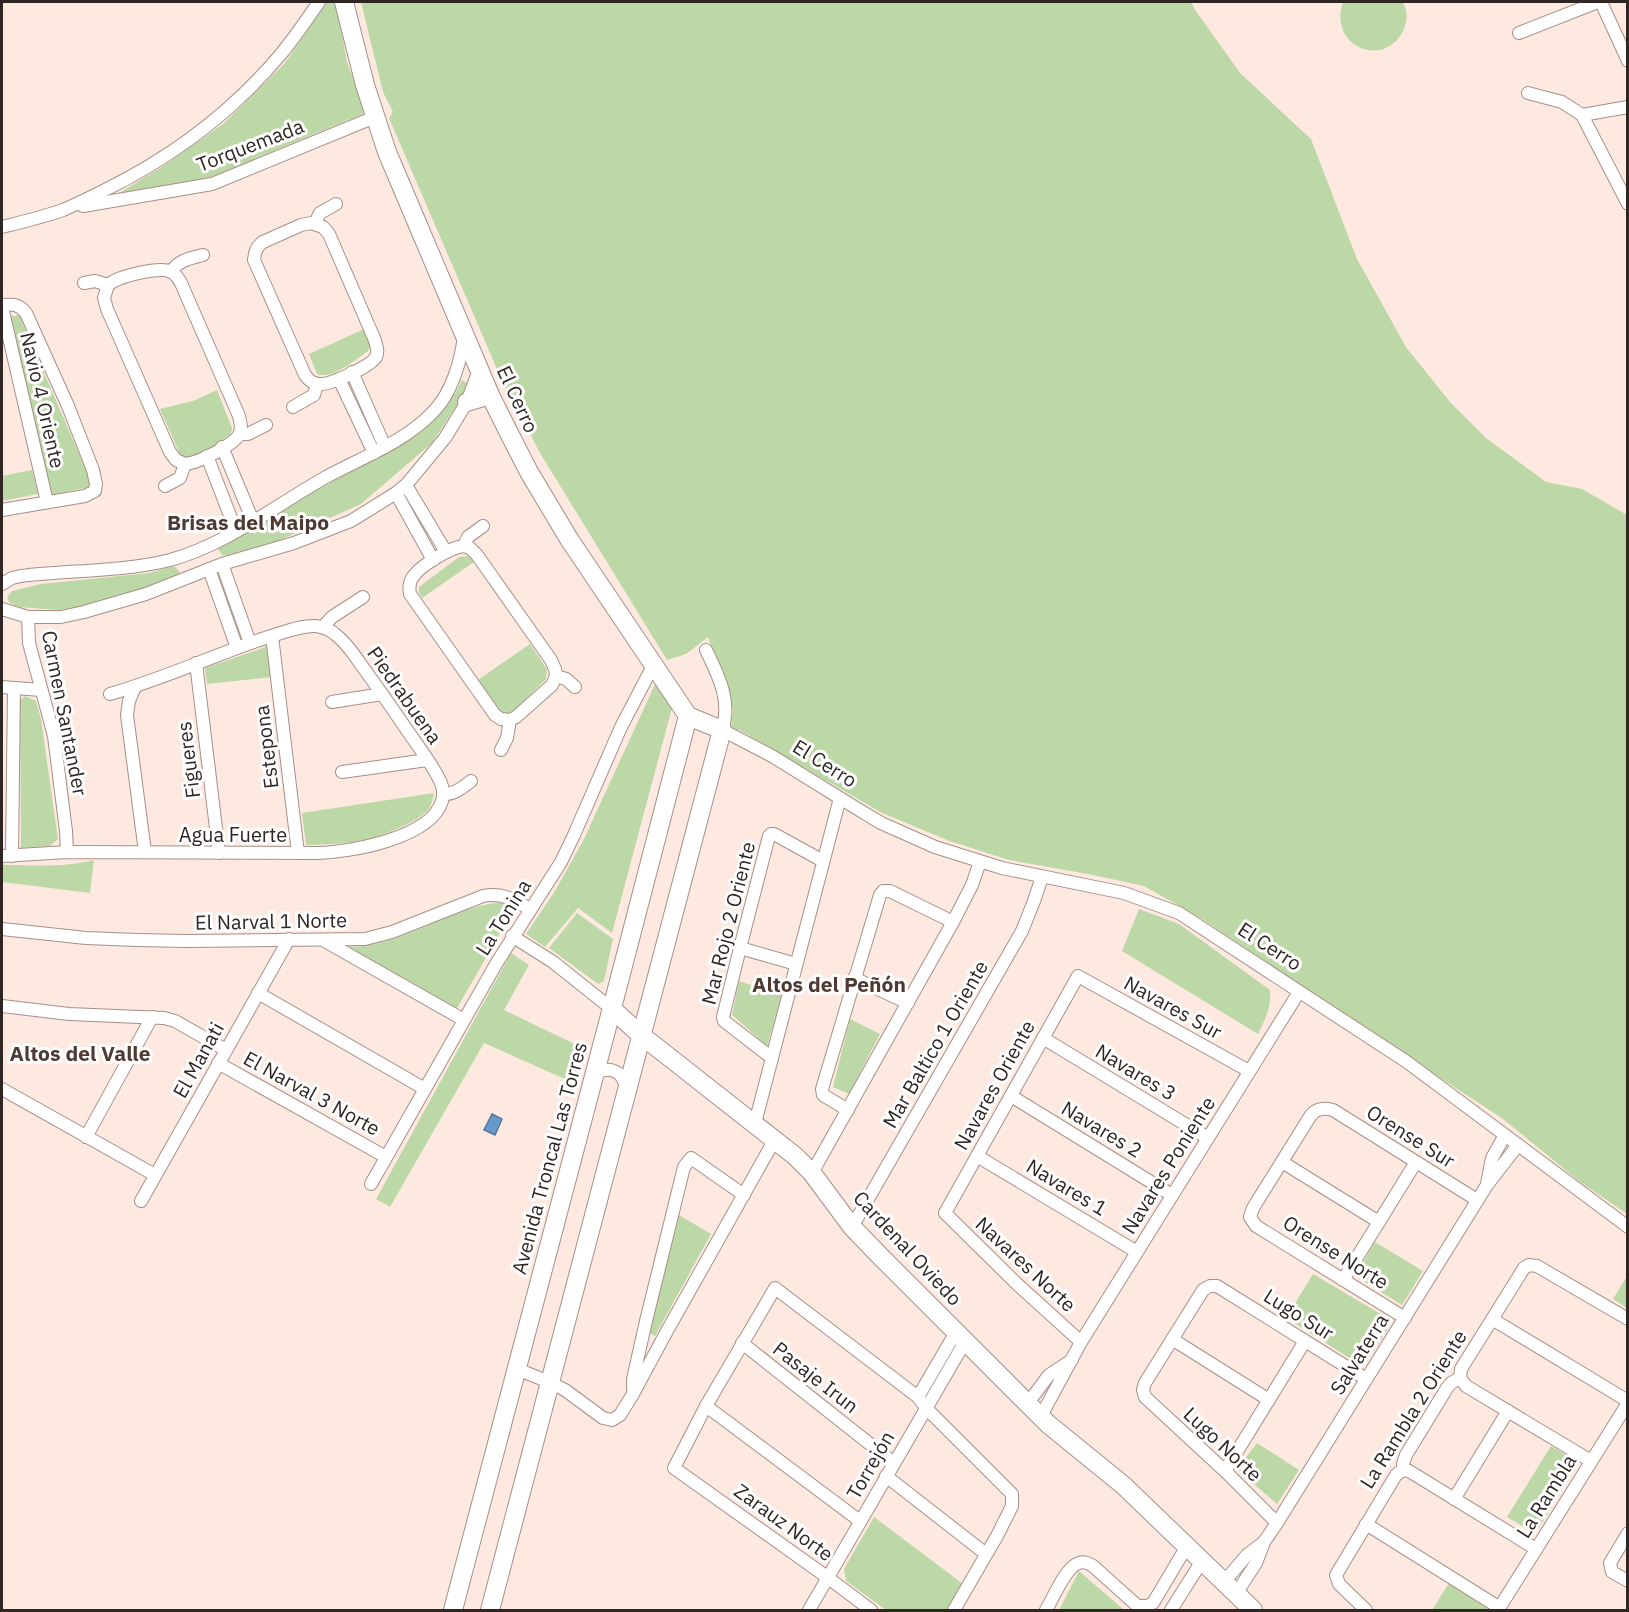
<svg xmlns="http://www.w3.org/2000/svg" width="1629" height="1612" font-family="'IBM Plex Sans',sans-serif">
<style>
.green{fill:#bbd8a6}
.water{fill:#6899cc;stroke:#577699;stroke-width:1.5}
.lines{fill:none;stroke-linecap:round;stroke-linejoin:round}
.street-casing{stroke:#a78f86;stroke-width:14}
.secondary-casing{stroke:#a78f86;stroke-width:20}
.street{stroke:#fff;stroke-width:12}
.secondary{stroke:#fff;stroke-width:18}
.labels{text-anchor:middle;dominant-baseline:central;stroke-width:6;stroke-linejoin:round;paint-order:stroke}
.street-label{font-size:20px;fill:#2f2522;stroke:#fff}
.neighbourhood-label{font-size:21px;font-weight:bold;fill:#4e3a32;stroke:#fff}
</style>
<rect width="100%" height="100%" fill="#fee9e1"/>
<g class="green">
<path d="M 327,2 L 336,2 L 347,62 L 365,113 L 208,178 L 101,204 L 162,167 L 223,124 L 284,64 Z"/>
<path d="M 361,2 L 1191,2 L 1195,10 L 1241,74 L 1311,139 L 1357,259 L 1406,347 L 1450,402 L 1486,438 L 1546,482 L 1582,489 L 1627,515 L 1627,1214 L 1579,1181 L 1503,1119 L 1332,1007 L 1202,919 L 1144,886 L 1088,874 L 1009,860 L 947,840 L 882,813 L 739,730 L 731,729 L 733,711 L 708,637 L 686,654 L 667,660 L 540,453 L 500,376 L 389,118 L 393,112 L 383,92 Z"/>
<path d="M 1343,2 L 1403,2 C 1408,12 1408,23 1402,33 C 1381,69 1328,45 1343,2 Z"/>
<path d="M 19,315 L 89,477 L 89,487 L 52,495 L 8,317 Z"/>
<path d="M 364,329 L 370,347 L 368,351 C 355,360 332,380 317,374 L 309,354 Z"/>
<path d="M 462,380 L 470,385 L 432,443 L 361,504 L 278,541 L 232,556 L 222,555 L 218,549 L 220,544 L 303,497 L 383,455 L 423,431 L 456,392 Z"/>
<path d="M 217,390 L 232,428 L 231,434 L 193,460 L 183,461 L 160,409 L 193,401 Z"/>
<path d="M 32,470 L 38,494 L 2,501 L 2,476 Z"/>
<path d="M 468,556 L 474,562 L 422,598 L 419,592 L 419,587 L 459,557 Z"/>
<path d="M 174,566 L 179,571 L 180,575 L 102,604 L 59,610 L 17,607 L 9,602 L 7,597 L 12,591 L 41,584 L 149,573 Z"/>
<path d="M 530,644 L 547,669 L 546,679 L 511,714 L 505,715 L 500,712 L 478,680 Z"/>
<path d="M 268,646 L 272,677 L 207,684 L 205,668 Z"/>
<path d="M 657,680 L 673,704 L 612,933 L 578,908 L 545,947 L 526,934 L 555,891 L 584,839 Z"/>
<path d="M 25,696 L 36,701 L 41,719 L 58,839 L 50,846 L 21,848 L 20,700 Z"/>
<path d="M 434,793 C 433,798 432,802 430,807 C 423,817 410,823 399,828 C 369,842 339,845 306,845 L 302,813 Z"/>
<path d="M 94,860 L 90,893 L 2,882 L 2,865 C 32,865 64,868 94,860 Z"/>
<path d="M 504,902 L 514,909 L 456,1010 L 344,947 C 401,949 448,906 504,902 Z"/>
<path d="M 1139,909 L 1179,924 L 1270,990 C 1272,1006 1265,1020 1258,1034 L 1122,951 Z"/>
<path d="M 577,913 L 613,939 L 604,981 L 598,984 L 549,948 Z"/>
<path d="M 511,953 L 529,965 L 504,1010 L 583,1048 L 574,1083 L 484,1043 L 390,1207 L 376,1199 Z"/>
<path d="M 739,981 L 782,995 L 767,1046 L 732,1015 Z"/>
<path d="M 850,1019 L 880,1034 L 849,1094 L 833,1087 Z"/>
<path d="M 679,1215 L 711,1234 L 655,1336 L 648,1332 Z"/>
<path d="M 1375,1242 L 1423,1271 L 1402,1305 L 1355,1276 Z"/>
<path d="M 1313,1274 L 1389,1319 L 1390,1325 L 1365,1364 L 1359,1364 L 1286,1318 Z"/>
<path d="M 1627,1276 L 1627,1308 L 1613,1299 Z"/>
<path d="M 1257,1443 L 1299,1470 L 1277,1504 L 1237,1469 Z"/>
<path d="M 1551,1446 L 1574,1460 L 1574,1469 L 1539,1528 L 1529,1530 L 1507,1517 Z"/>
<path d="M 874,1517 L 963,1584 L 947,1610 L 886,1610 L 846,1581 L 844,1569 Z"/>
<path d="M 1079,1571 L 1124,1610 L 1059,1610 Z"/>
<path d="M 1449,1583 L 1486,1605 L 1488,1610 L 1432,1610 Z"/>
</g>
<path class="water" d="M 492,1114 L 502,1119 L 495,1135 L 484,1130 Z"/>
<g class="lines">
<g class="street-casing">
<g id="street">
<path d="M 1601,2 L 1628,61"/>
<path d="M 1519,33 L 1598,2"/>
<path d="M 1528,93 L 1562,102 L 1582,115 L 1628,204"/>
<path d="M 1582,115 L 1628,107"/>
<path d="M 83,206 L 212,184 L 375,117"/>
<path d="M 311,223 L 323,227 L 329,234 L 374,338 C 376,344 379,351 376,357 C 371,366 330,385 320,384 C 313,384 309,381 305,375 L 254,260 C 255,252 256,247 263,242 L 301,225 Z"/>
<path d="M 315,223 L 320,213 L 336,204"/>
<path d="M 2,227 C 22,222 43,217 63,210 C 77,204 91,197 105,190 C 172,157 233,111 281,54 C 295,37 307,19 319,2"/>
<path d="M 171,272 C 178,260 191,258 203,255"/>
<path d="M 84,283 L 95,281 L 108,285"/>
<path d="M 108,285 C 118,276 160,266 172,272 C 176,275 179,279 181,283 L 239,416 L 241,426 L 240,434"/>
<path d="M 108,285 L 104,298 L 107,309 L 170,452 L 176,460 L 185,464"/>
<path d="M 2,305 C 13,304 19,304 26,313 L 68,406 L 93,470 L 96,484 L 95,491 L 85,496 L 2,510"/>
<path d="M 2,307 L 47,502"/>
<path d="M 352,372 L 385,447"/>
<path d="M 339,379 L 374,453"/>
<path d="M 293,407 L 314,395 L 317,384"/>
<path d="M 222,447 L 253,521"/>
<path d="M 207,456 L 236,531"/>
<path d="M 185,464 C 199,463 233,445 240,434 L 248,434 L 266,425"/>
<path d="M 406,485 L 446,552"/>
<path d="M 165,486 L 180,478 L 185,464"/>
<path d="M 396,493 L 433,560"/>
<path d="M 464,546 C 451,547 417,567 411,580 C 409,585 409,589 410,594 L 495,715 L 501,719 L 510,720"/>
<path d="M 464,546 L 470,548 L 477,555 L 551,660 L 555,669 L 556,676"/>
<path d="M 464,546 L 468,537 L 483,526"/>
<path d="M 222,564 L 250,643"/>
<path d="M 209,569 L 237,648"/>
<path d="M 2,584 L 12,578 L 21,576 C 70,570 122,572 170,560 C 226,545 276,505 326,477 C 363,457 405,442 434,411 C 452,392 461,361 464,336"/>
<path d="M 2,609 L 28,617 L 61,617 L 84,612 L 146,594 L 222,564 L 294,543 L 351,521 L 396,493 L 406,485 L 445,438 L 467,402 L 479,370"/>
<path d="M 28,617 L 29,643 L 54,736 L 66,831 L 67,852"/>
<path d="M 323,627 L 332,617 L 363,597"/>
<path d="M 272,636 L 298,853"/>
<path d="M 706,650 C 718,675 732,701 722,730 L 772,756 L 856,808 L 881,823 L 935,847 L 1002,868 L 1124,893 L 1179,913 L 1407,1062 L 1628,1227"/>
<path d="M 196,663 L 219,853"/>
<path d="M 556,676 L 566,679 L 575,687"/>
<path d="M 2,687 L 41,690"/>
<path d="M 135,687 L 129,701 L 127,715 L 145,852"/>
<path d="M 332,702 L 382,694"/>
<path d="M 501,750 L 507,738 L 510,720 L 516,717 L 552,685 L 556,676"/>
<path d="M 342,772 L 427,760"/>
<path d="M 443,794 C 454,795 463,787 471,781"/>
<path d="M 2,856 L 67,852 L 318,853 C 351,852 431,838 442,801 C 444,795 443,788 441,783 C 433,765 420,749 409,733 C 394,711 378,688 362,666 C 354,655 347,643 336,635 C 331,630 323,627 316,626 C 300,625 283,633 268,637 C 214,655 163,679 110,694"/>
<path d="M 12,856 L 14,688"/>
<path d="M 2,929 L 86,938 L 137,940 L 187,941 L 365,939 L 392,932 L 483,896 C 502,892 514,900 530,909"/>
<path d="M 512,936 L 553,962 L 612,1009"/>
<path d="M 323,940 L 464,1020"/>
<path d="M 740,948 L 796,964"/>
<path d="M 854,978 L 908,1003"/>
<path d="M 258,993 L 425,1089"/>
<path d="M 2,1006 L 69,1014 L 164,1018 L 175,1021 L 226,1050"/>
<path d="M 1043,1038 L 1208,1138"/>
<path d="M 772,1058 L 724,1021 L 723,1017 L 740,948 L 769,836 L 771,834 L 774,834 L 823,861"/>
<path d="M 218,1063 L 386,1157"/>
<path d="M 595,1074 C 609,1065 624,1071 626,1089"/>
<path d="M 2,1089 L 155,1175"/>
<path d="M 1011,1096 L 1172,1195"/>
<path d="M 848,1110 L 823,1095 L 822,1089 L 880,895 L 883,891 L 890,891 L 953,922"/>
<path d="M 755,1123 L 840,798"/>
<path d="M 86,1137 L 152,1017"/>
<path d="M 977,1156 L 1137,1252"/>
<path d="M 1282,1162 L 1379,1222"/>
<path d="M 812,1173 L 953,922 L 972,885 L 980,862"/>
<path d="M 371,1184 L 496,964 L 561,862 L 574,835 L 621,727 L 654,664"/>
<path d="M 1487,1184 L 1492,1158 L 1505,1135"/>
<path d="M 141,1201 L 289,939"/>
<path d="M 852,1227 L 1022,931 L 1034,901 L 1042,877"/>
<path d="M 1343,1280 L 1416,1162"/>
<path d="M 1405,1318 L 1256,1226 L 1250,1217 L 1253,1208 L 1311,1115 C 1317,1108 1324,1108 1333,1110 L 1477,1200"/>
<path d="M 1492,1319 L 1628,1401"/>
<path d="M 1172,1339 L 1269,1400"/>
<path d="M 1081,1342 L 1017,1284 L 945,1213 L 1078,976 L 1249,1071"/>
<path d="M 742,1343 L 894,1463"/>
<path d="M 517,1369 L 549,1382 L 565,1390 L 603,1418 L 612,1420 L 620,1415 L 633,1394 L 667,1331 L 775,1139"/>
<path d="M 1460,1378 L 1461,1369 L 1524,1268 L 1529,1265 L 1537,1266 L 1628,1319"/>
<path d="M 1460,1378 L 1466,1386 L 1591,1461"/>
<path d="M 633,1389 L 633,1379 L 646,1321 L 684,1167 L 691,1158 L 744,1195"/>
<path d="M 918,1397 L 956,1332"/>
<path d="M 1028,1403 L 1049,1375 L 1072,1360"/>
<path d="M 706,1406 L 860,1521"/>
<path d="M 1041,1416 L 1081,1342 L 1299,992"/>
<path d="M 1403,1470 L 1409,1471 L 1536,1549"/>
<path d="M 1403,1470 L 1403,1464 L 1406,1455 L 1447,1388 L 1451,1383 L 1460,1378"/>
<path d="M 1225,1471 L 1305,1341"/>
<path d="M 886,1476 L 986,1554"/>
<path d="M 1454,1499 L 1508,1411"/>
<path d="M 1277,1523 L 1225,1471 L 1145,1397 L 1143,1390 L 1145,1383 L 1203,1290 L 1210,1286 L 1217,1286 L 1366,1379"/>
<path d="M 1366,1524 L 1500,1608"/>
<path d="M 1628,1533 L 1610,1563 L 1612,1572 L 1628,1581"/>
<path d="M 1224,1582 L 1247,1555 L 1264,1542"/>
<path d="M 1236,1594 L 1256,1563 L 1264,1542 L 1277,1523 L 1487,1185 L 1518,1145"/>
<path d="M 1138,1606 L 1147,1606 L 1153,1603 L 1187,1546"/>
<path d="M 809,1610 L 966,1340"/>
<path d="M 871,1610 L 827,1577 L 674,1468 L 706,1406 L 775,1288 L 918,1397 L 926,1408 L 1012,1494 L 1012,1506 L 997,1536 L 954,1610"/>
<path d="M 1046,1610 C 1053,1599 1066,1566 1079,1563 C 1084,1561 1088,1563 1093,1566 L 1142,1610"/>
<path d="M 1171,1610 L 1202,1561"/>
<path d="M 1366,1610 L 1339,1584 L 1336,1575 L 1396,1475 L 1403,1470"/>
<path d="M 1498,1610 L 1628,1403"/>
</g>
</g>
<g class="secondary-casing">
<g id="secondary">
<path d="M 344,2 L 365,85 L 387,152 L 490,395 L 511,437 L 529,472 L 569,539 L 688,716 L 722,730 L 490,1610"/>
<path d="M 467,402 L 490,395"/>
<path d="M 612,1009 L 641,1035 L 795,1156 L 812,1173 L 852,1227 L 879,1255 L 1048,1424 L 1123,1485 L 1253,1610"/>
<path d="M 453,1610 L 617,989 L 688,716"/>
</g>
</g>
<use href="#street" class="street"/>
<use href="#secondary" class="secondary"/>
</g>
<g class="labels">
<g class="street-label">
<text transform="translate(250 145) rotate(-21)">Torquemada</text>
<text transform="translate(518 399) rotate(65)">El Cerro</text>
<text transform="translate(43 400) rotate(77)">Navio 4 Oriente</text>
<text transform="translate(405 695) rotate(55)">Piedrabuena</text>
<text transform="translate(65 713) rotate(79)">Carmen Santander</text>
<text transform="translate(266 747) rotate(-97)">Estepona</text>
<text transform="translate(188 760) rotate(-97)">Figueres</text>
<text transform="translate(825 763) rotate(32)">El Cerro</text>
<text x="233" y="834">Agua Fuerte</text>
<text transform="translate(503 917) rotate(-58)">La Tonina</text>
<text transform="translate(271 921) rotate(-1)">El Narval 1 Norte</text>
<text transform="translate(728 923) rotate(-76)">Mar Rojo 2 Oriente</text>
<text transform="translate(1270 946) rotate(33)">El Cerro</text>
<text transform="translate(1173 1007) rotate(29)">Navares Sur</text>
<text transform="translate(935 1044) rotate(-60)">Mar Baltico 1 Oriente</text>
<text transform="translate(198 1060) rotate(-61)">El Manati</text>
<text transform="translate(1136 1072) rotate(31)">Navares 3</text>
<text transform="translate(994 1085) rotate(-61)">Navares Oriente</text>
<text transform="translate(312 1093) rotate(29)">El Narval 3 Norte</text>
<text transform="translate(1102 1129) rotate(31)">Navares 2</text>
<text transform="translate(1411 1136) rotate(32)">Orense Sur</text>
<text transform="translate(549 1158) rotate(-75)">Avenida Troncal Las Torres</text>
<text transform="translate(1168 1165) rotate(-58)">Navares Poniente</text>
<text transform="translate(1067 1187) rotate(31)">Navares 1</text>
<text transform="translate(908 1248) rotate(47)">Cardenal Oviedo</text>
<text transform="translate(1336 1252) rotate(32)">Orense Norte</text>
<text transform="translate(1026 1264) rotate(43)">Navares Norte</text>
<text transform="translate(1299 1314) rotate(32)">Lugo Sur</text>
<text transform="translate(1359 1354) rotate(-58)">Salvaterra</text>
<text transform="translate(816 1377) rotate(38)">Pasaje Irun</text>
<text transform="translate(1413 1409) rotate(-58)">La Rambla 2 Oriente</text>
<text transform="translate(1223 1444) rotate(43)">Lugo Norte</text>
<text transform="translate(870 1465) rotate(-60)">Torrejón</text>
<text transform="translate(1546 1496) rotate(-58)">La Rambla</text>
<text transform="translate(784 1522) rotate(36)">Zarauz Norte</text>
</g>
<g class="neighbourhood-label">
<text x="248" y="522">Brisas del Maipo</text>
<text x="829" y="984">Altos del Peñón</text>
<text x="80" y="1053">Altos del Valle</text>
</g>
</g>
<rect width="1629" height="1612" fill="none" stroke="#2f2522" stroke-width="6"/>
</svg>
